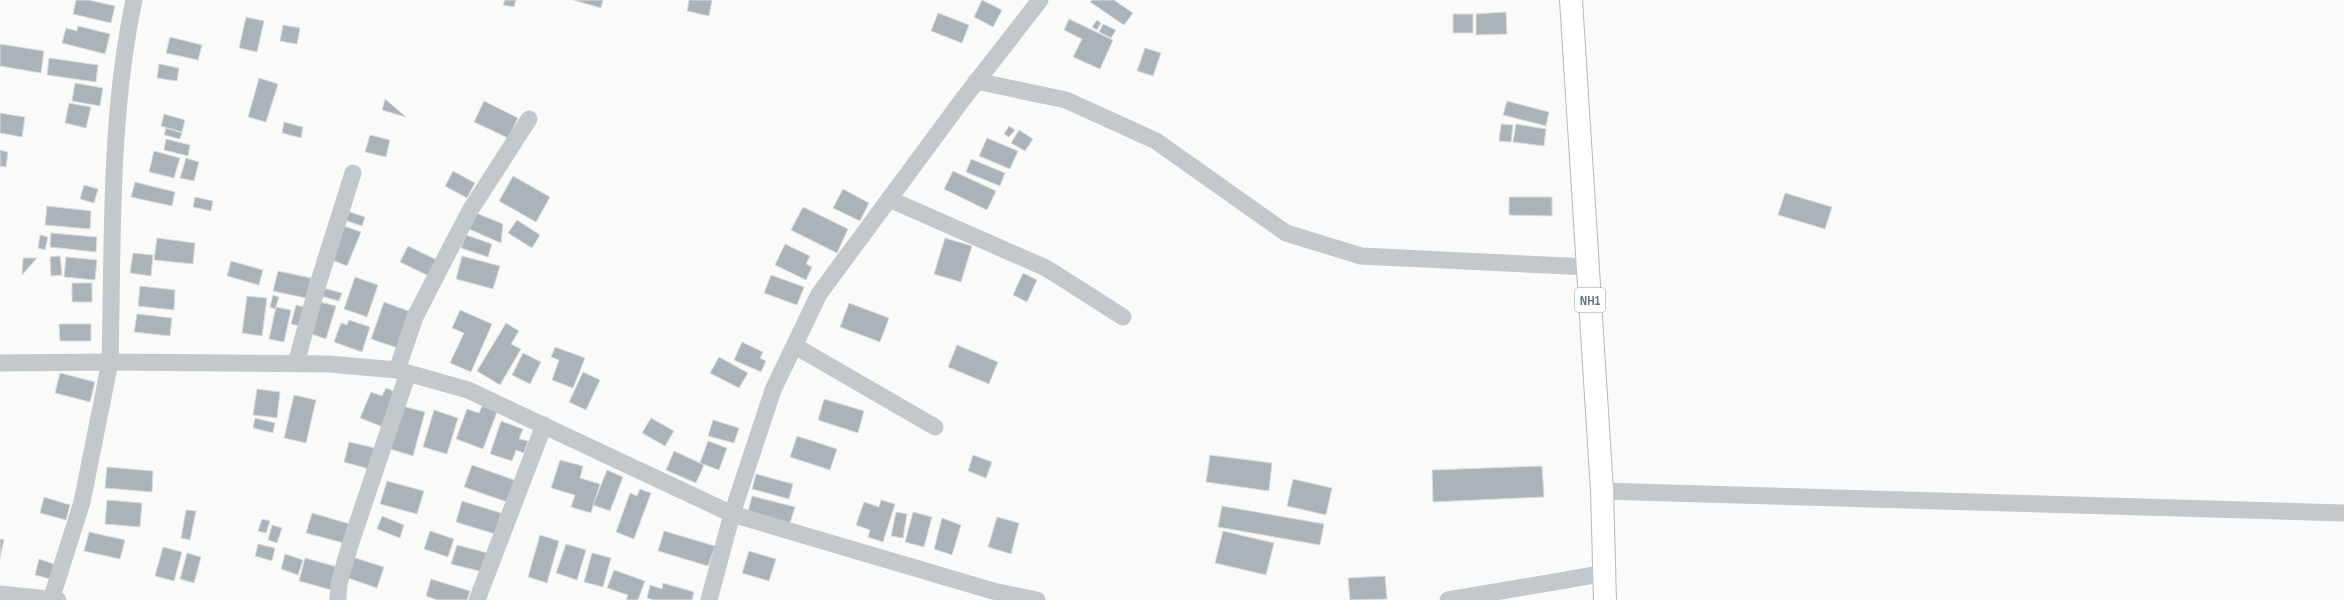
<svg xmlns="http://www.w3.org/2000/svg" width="2344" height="600" font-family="'Sofia Sans Condensed',sans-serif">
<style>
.building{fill:#aab3b9;stroke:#dcdcda}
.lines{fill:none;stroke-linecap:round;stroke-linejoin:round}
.highway-casing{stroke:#b4b9bd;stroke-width:24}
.minor{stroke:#c3c8cc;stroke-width:17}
.highway{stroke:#fff;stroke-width:22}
.labels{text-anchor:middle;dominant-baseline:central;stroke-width:4;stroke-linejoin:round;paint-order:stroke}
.shield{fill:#fff;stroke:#939fa8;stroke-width:1}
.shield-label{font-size:14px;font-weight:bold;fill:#657683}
</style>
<rect width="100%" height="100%" fill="#fafaf8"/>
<g class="building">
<path d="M 76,0 L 88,0 L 115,6 L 111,23 L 73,14 Z"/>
<path d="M 505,0 L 516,0 L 514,7 L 503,5 Z"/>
<path d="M 573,0 L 603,0 L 601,8 Z"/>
<path d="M 689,0 L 712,0 L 709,16 L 687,11 Z"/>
<path d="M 982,0 L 1002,10 L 993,27 L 974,17 Z"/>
<path d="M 1092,0 L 1114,0 L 1133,13 L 1124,25 L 1090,2 Z"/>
<path d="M 1506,12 L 1507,34 L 1476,35 L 1476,14 Z"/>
<path d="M 938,13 L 969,25 L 962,43 L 931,31 Z"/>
<rect x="1453" y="14" width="20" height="19"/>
<path d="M 246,17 L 264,21 L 257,52 L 239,48 Z"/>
<path d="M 1069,19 L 1113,40 L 1100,69 L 1073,57 L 1082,39 L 1064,30 Z"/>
<path d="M 1097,20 L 1101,23 L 1097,30 L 1092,27 Z"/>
<path d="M 1103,24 L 1116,30 L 1111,38 L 1099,32 Z"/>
<path d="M 283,25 L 300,28 L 297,44 L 280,41 Z"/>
<path d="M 78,26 L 110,34 L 105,54 L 62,43 L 66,28 L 77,31 Z"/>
<path d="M 170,37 L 202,45 L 198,60 L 166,53 Z"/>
<path d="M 0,44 L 44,51 L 41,73 L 0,66 Z"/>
<path d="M 1145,48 L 1161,53 L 1153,76 L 1137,71 Z"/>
<path d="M 49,58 L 98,65 L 96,82 L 47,75 Z"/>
<path d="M 159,64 L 179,68 L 177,81 L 157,78 Z"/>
<path d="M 259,78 L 278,84 L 266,122 L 248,117 Z"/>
<path d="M 75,83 L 103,88 L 100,106 L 72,101 Z"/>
<path d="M 385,99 L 406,117 L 382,110 Z"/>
<path d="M 484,101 L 518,118 L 508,138 L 474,122 Z"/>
<path d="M 1507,101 L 1549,112 L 1546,126 L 1503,115 Z"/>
<path d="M 69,103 L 91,107 L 86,128 L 65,123 Z"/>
<path d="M 0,113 L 25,117 L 22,137 L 0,133 Z"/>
<path d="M 164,114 L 185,120 L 182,132 L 161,126 Z"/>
<path d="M 284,122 L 303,127 L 301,138 L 282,133 Z"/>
<path d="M 1501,124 L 1513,125 L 1511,142 L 1499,141 Z"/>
<path d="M 1516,124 L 1546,129 L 1544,146 L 1513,142 Z"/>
<path d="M 1009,126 L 1015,130 L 1009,137 L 1004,134 Z"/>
<path d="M 166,128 L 182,133 L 180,139 L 164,135 Z"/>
<path d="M 1019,130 L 1033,139 L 1025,151 L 1011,143 Z"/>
<path d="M 370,135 L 390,140 L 386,157 L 365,152 Z"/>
<path d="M 987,138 L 1018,151 L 1010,169 L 979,156 Z"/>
<path d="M 166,139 L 190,145 L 188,156 L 164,150 Z"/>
<path d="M 0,150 L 8,152 L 6,167 L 0,166 Z"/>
<path d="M 154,151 L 180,158 L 174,178 L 149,172 Z"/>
<path d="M 186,158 L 199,162 L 194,181 L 180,178 Z"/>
<path d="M 971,159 L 1005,173 L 1000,186 L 966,172 Z"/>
<path d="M 453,171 L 475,183 L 467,198 L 445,186 Z"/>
<path d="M 953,171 L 996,191 L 987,210 L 944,189 Z"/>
<path d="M 513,176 L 550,197 L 536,222 L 499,201 Z"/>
<path d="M 135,182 L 175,192 L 172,206 L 131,197 Z"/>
<path d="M 84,185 L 98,189 L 94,203 L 80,199 Z"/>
<path d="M 843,189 L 869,203 L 860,221 L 833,208 Z"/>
<path d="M 1785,193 L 1832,207 L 1825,229 L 1778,215 Z"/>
<path d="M 195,197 L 213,201 L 211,211 L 193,207 Z"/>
<path d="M 1509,197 L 1552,197 L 1552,216 L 1509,215 Z"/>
<path d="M 47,206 L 91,211 L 90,229 L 45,225 Z"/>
<path d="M 803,207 L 848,229 L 837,253 L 791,230 Z"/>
<path d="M 344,210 L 365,217 L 362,226 L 341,219 Z"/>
<path d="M 476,213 L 503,224 L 501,243 L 469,229 Z"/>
<path d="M 517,220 L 540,235 L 532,248 L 508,233 Z"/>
<path d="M 344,226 L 361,232 L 347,266 L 330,259 Z"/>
<path d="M 51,233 L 97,237 L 96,252 L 50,247 Z"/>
<path d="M 40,235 L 48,237 L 45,250 L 38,248 Z"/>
<path d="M 466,235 L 492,244 L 488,257 L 461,248 Z"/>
<path d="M 157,238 L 195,243 L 193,264 L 154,260 Z"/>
<path d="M 945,238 L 972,246 L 961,282 L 934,274 Z"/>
<path d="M 785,244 L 810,256 L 806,264 L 812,267 L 806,280 L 775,265 Z"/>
<path d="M 408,246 L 437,260 L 429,276 L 400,262 Z"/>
<path d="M 133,253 L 153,255 L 151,276 L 130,273 Z"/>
<path d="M 60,256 L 62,275 L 51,276 L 50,257 Z"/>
<path d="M 462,256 L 500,266 L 493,289 L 456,279 Z"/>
<path d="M 66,257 L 97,260 L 95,280 L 64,277 Z"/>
<path d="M 23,258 L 37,258 L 22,275 Z"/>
<path d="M 231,261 L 263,270 L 259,285 L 227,276 Z"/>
<path d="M 278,271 L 311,278 L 306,298 L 273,291 Z"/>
<path d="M 1023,273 L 1037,280 L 1027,302 L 1013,295 Z"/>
<path d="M 771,275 L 804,287 L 797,305 L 764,293 Z"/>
<path d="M 355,277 L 378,285 L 367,317 L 344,309 Z"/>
<rect x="72" y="283" width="20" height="19"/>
<path d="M 140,286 L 175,290 L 174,310 L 138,306 Z"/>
<path d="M 319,287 L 342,293 L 339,301 L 317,295 Z"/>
<path d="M 273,295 L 279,297 L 275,309 L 270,307 Z"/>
<path d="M 247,296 L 267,298 L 262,336 L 242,333 Z"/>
<path d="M 320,302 L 336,306 L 326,339 L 311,334 Z"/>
<path d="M 384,302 L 411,312 L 398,348 L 371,339 Z"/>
<path d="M 849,303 L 889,318 L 880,342 L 840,327 Z"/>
<path d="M 296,305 L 304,307 L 300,326 L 291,324 Z"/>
<path d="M 276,307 L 291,310 L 284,342 L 269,339 Z"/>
<path d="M 460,310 L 492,324 L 471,372 L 450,363 L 464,333 L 452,328 Z"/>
<path d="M 137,314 L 172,318 L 170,336 L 134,332 Z"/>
<path d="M 349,320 L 370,327 L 362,352 L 334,342 L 341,323 L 347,325 Z"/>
<path d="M 506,323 L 519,331 L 511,344 L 521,349 L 500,385 L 477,371 Z"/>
<path d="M 59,324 L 91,324 L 91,341 L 60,341 Z"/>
<path d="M 742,342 L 763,352 L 760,358 L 766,361 L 761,372 L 734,360 Z"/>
<path d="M 957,345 L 998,362 L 989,384 L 948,367 Z"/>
<path d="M 555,347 L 585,358 L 573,388 L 552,380 L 559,360 L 551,357 Z"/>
<path d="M 523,353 L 541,362 L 530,384 L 512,375 Z"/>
<path d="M 719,357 L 748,373 L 739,388 L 710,373 Z"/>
<path d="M 583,372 L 600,380 L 586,410 L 569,402 Z"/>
<path d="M 60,373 L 95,382 L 90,402 L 55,393 Z"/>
<path d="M 386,388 L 398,393 L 383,427 L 360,418 L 371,392 L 382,396 Z"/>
<path d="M 257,389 L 280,392 L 277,418 L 253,415 Z"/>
<path d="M 294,395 L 316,400 L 306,443 L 284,438 Z"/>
<path d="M 824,399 L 864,411 L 858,433 L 818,420 Z"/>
<path d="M 402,406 L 425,412 L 413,456 L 390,449 Z"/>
<path d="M 482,406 L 497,412 L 483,449 L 456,439 L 467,409 L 479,413 Z"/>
<path d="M 434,410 L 458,418 L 447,454 L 423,447 Z"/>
<path d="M 255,418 L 275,423 L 273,433 L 253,428 Z"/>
<path d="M 651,418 L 674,431 L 665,446 L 642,433 Z"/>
<path d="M 713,420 L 739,428 L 734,443 L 708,436 Z"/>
<path d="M 501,421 L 523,429 L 519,439 L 528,441 L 524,453 L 516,450 L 512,461 L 490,454 Z"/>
<path d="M 797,436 L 837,449 L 830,470 L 790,457 Z"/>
<path d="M 708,441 L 727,448 L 719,470 L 700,463 Z"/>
<path d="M 349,442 L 375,448 L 369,469 L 344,462 Z"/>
<path d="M 674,451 L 704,465 L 696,483 L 666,470 Z"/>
<path d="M 973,455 L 992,462 L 986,478 L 968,471 Z"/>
<path d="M 1210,455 L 1272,463 L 1269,491 L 1206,482 Z"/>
<path d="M 560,460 L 583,466 L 580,478 L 600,484 L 591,513 L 571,507 L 575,495 L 551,488 Z"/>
<path d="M 472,465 L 517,481 L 510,503 L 464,487 Z"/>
<path d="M 1542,466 L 1544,497 L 1433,502 L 1432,470 Z"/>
<path d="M 107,467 L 153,471 L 152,492 L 105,488 Z"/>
<path d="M 607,470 L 623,477 L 610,511 L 593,505 Z"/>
<path d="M 756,474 L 793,484 L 789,499 L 752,489 Z"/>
<path d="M 1293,479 L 1332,488 L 1326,515 L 1287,506 Z"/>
<path d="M 387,481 L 424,491 L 417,514 L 380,504 Z"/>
<path d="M 640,489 L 651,493 L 634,539 L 616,532 L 630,493 L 637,496 Z"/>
<path d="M 752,496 L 795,507 L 790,523 L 748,512 Z"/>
<path d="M 44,497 L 70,505 L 66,520 L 40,513 Z"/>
<path d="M 107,500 L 142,503 L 140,527 L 105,524 Z"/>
<path d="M 881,500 L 895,504 L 883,542 L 868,537 L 870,530 L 856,525 L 864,502 L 879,507 Z"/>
<path d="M 462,501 L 501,513 L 495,534 L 456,522 Z"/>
<path d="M 1222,506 L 1324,524 L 1320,545 L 1218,527 Z"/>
<path d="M 186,510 L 196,511 L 190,540 L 181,538 Z"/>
<path d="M 896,512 L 907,514 L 903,538 L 891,536 Z"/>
<path d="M 913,512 L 932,517 L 924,547 L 905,542 Z"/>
<path d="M 312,513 L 350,524 L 344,543 L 306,533 Z"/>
<path d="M 382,516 L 404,525 L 400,538 L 377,529 Z"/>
<path d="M 997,517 L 1019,523 L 1011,554 L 988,547 Z"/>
<path d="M 942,518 L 961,525 L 952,555 L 934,549 Z"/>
<path d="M 262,519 L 270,521 L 266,533 L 258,531 Z"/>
<path d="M 272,525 L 282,528 L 277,543 L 268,540 Z"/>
<path d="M 430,531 L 454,539 L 448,557 L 424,549 Z"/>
<path d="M 664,531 L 715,546 L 708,566 L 658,551 Z"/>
<path d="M 1223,531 L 1274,543 L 1266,575 L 1215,563 Z"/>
<path d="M 89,532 L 125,540 L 120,559 L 84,551 Z"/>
<path d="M 540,535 L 559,541 L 547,583 L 528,577 Z"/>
<path d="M 0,539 L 4,540 L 0,558 Z"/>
<path d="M 258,544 L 275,548 L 272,561 L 255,556 Z"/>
<path d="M 566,544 L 586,550 L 577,580 L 556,573 Z"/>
<path d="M 457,545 L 488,553 L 483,572 L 451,564 Z"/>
<path d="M 163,547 L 182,552 L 174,581 L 155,576 Z"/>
<path d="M 749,551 L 776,559 L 769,581 L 742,573 Z"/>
<path d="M 187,553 L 201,557 L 194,583 L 180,579 Z"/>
<path d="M 592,553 L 611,558 L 603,587 L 584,582 Z"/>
<path d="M 285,554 L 303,560 L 298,575 L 281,569 Z"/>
<path d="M 352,557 L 384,567 L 377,588 L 345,577 Z"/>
<path d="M 305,558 L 341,568 L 335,591 L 299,581 Z"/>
<path d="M 39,559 L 54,564 L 50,579 L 35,575 Z"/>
<path d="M 614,570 L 645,581 L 638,600 L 626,600 L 628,595 L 607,588 Z"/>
<path d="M 1385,576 L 1387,599 L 1350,600 L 1348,578 Z"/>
<path d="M 431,579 L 470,591 L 467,600 L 437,600 L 426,596 Z"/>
<path d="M 663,583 L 694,592 L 692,600 L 654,600 L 647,598 L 650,585 L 662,589 Z"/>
</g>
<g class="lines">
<g class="highway-casing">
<path id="highway" d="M 1571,0 L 1602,491 L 1605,600"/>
</g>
<g class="minor">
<path d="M 134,0 C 109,118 113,241 110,362 L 329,364 L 397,370 L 468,390 L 732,514 L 993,591 L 1037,600"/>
<path d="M 976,81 L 1066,100 L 1156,141 L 1286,233 L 1361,256 L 1588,267"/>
<path d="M 889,199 L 1046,268 L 1123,317"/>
<path d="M 795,346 L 935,427"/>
<path d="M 0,363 L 110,362 L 82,502 L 51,600"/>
<path d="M 296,363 L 318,284 L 353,173"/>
<path d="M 397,370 L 415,317 L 451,247 L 471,209 L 529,119"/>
<path d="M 1602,491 L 2344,513"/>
<path d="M 0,594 L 58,600"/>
<path d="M 338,600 L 339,583 L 351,542 L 408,373"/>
<path d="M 477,600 L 544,425"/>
<path d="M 709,600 L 732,514 L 773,390 L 819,294 L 963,99 L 1040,0"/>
<path d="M 1448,600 L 1606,573"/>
</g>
<use href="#highway" class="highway"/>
</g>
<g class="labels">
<rect class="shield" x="1575" y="288" width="30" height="24" rx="3"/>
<g class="shield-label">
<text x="1590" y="300">NH1</text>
</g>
</g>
</svg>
